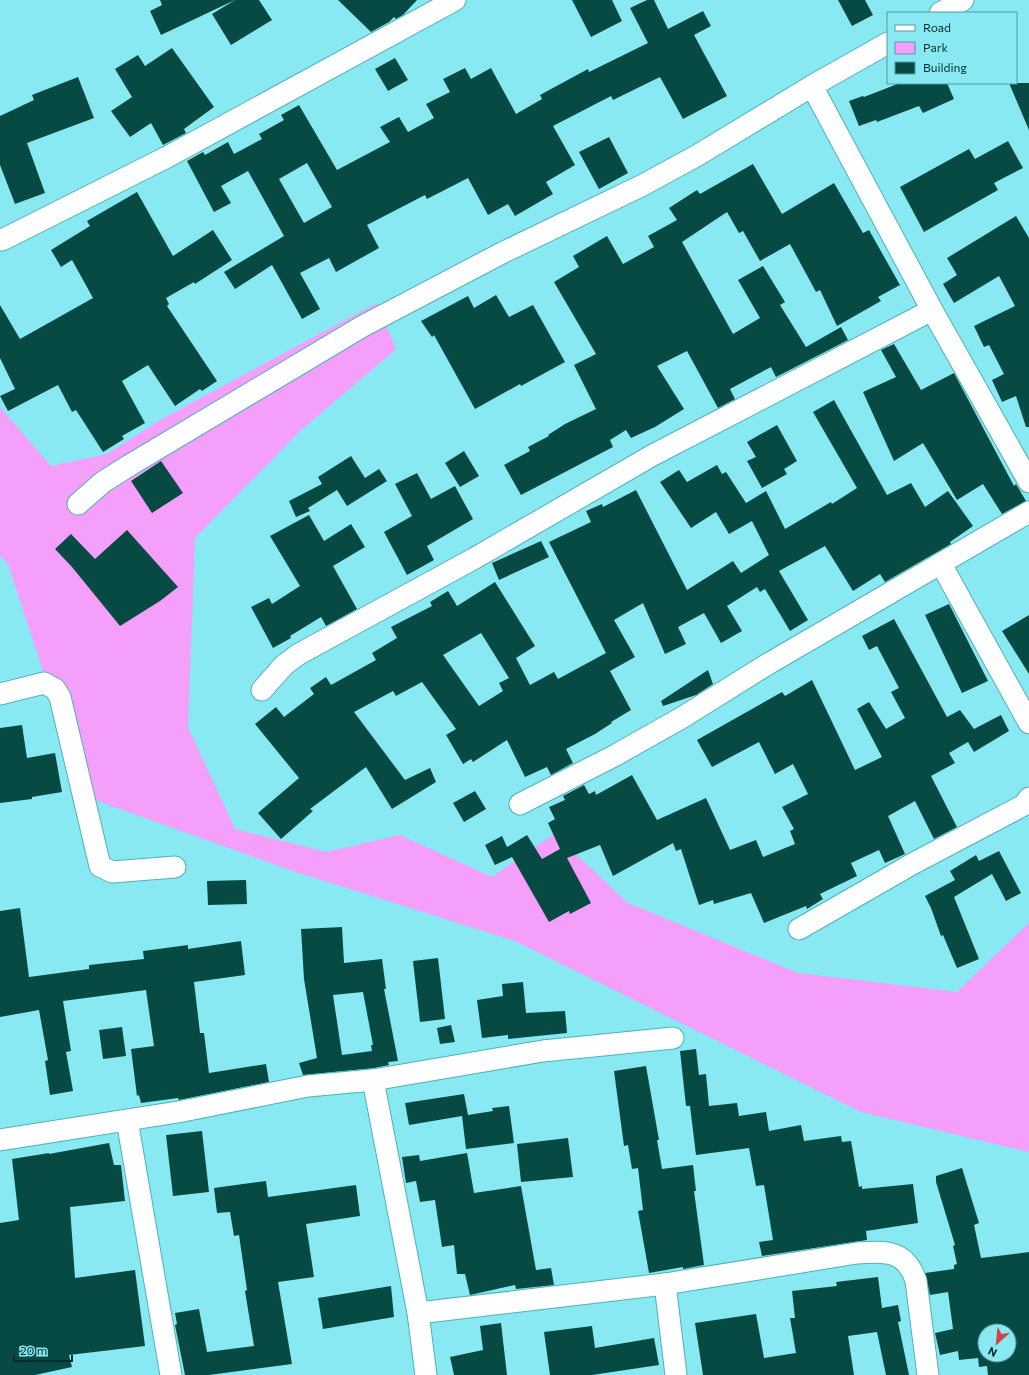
<svg xmlns="http://www.w3.org/2000/svg" width="1029" height="1375" font-family="Commissioner,sans-serif">
<style>
.green{fill:#f49ffa}
.building{fill:#064a43;fill-rule:evenodd}
.lines{fill:none;stroke-linecap:round;stroke-linejoin:round}
.minor-casing{stroke:#4fb1bb;stroke-width:23}
.minor{stroke:#fff;stroke-width:21}
</style>
<rect width="100%" height="100%" fill="#89e9f3"/>
<path class="green" d="M 377,303 L 396,349 L 300,431 L 195,538 L 188,727 L 235,829 L 326,852 L 400,835 L 492,877 L 554,834 L 628,903 L 798,973 L 957,992 L 1029,923 L 1029,1152 L 861,1112 L 515,941 L 293,871 L 84,796 L 8,564 L 0,555 L 0,407 L 51,466 L 107,454 L 162,419 Z"/>
<g class="building">
<path d="M 160,0 L 235,0 L 161,35 L 150,11 L 162,5 Z"/>
<path d="M 235,0 L 259,0 L 272,20 L 231,45 L 212,14 Z"/>
<path d="M 338,0 L 417,0 L 403,15 L 396,19 L 394,17 L 389,22 L 371,32 Z"/>
<path d="M 572,0 L 612,0 L 622,21 L 591,37 Z"/>
<path d="M 647,0 L 654,0 L 668,29 L 703,11 L 711,26 L 694,35 L 727,96 L 683,119 L 660,77 L 613,100 L 611,96 L 553,126 L 575,165 L 546,182 L 553,194 L 515,216 L 508,204 L 488,215 L 468,178 L 427,199 L 425,195 L 367,225 L 379,248 L 336,272 L 329,258 L 300,273 L 320,309 L 302,319 L 272,265 L 235,289 L 224,272 L 284,236 L 248,171 L 221,186 L 231,203 L 214,212 L 187,161 L 203,152 L 205,155 L 228,142 L 234,154 L 262,139 L 259,134 L 284,120 L 281,115 L 299,105 L 337,170 L 390,142 L 380,127 L 399,117 L 408,132 L 434,118 L 426,104 L 450,92 L 443,79 L 465,68 L 471,79 L 491,68 L 516,114 L 542,99 L 540,95 L 588,69 L 589,72 L 648,43 L 630,8 ZM 307,163 L 332,207 L 304,223 L 279,179 Z"/>
<path d="M 838,0 L 865,0 L 873,15 L 852,26 Z"/>
<path d="M 172,48 L 214,107 L 184,129 L 186,133 L 163,145 L 151,123 L 130,137 L 111,111 L 132,97 L 115,69 L 138,55 L 145,66 Z"/>
<path d="M 395,58 L 408,80 L 388,91 L 375,69 Z"/>
<path d="M 78,77 L 94,118 L 27,143 L 45,193 L 15,204 L 0,165 L 0,116 L 34,100 L 32,95 Z"/>
<path d="M 900,83 L 947,83 L 954,99 L 923,113 L 919,106 L 877,122 L 876,120 L 859,126 L 849,101 L 863,96 L 864,97 Z"/>
<path d="M 1009,83 L 1029,83 L 1029,130 Z"/>
<path d="M 609,137 L 628,173 L 599,189 L 579,152 Z"/>
<path d="M 1008,141 L 1023,168 L 994,183 L 998,190 L 924,232 L 900,187 L 969,149 L 975,159 Z"/>
<path d="M 753,164 L 782,214 L 834,183 L 863,233 L 869,230 L 900,285 L 878,297 L 881,301 L 837,326 L 820,290 L 816,292 L 790,244 L 760,261 L 743,231 L 739,233 L 727,212 L 682,242 L 733,334 L 760,318 L 738,280 L 763,266 L 785,302 L 780,305 L 806,347 L 841,327 L 848,340 L 776,377 L 771,367 L 730,389 L 735,399 L 718,408 L 687,351 L 657,366 L 684,409 L 655,427 L 631,438 L 626,430 L 610,440 L 613,447 L 521,495 L 504,465 L 530,451 L 528,447 L 549,436 L 548,435 L 565,424 L 596,409 L 574,365 L 596,354 L 554,282 L 579,267 L 573,256 L 607,236 L 623,264 L 654,247 L 648,236 L 677,220 L 669,208 L 697,190 L 700,194 Z"/>
<path d="M 137,192 L 173,256 L 213,230 L 232,260 L 195,284 L 194,282 L 166,298 L 169,304 L 167,306 L 217,381 L 202,391 L 200,389 L 175,406 L 148,365 L 122,381 L 145,423 L 122,436 L 124,439 L 103,452 L 76,410 L 72,412 L 58,385 L 8,411 L 0,396 L 15,389 L 0,358 L 0,305 L 20,339 L 93,298 L 72,260 L 61,267 L 51,250 L 90,226 L 87,221 Z"/>
<path d="M 1016,216 L 1029,238 L 1029,427 L 1026,427 L 1016,396 L 1002,402 L 992,380 L 1004,374 L 989,345 L 984,347 L 974,326 L 1015,306 L 999,276 L 954,303 L 943,284 L 957,275 L 947,258 Z"/>
<path d="M 496,295 L 509,317 L 533,305 L 565,362 L 521,386 L 520,384 L 475,409 L 434,335 L 432,337 L 421,321 L 468,296 L 474,308 Z"/>
<path d="M 894,344 L 921,390 L 954,373 L 1014,486 L 1016,484 L 1026,501 L 1002,514 L 983,484 L 957,500 L 923,443 L 894,461 L 863,392 L 896,377 L 881,350 Z"/>
<path d="M 834,400 L 887,495 L 911,483 L 925,507 L 948,491 L 973,526 L 950,542 L 951,544 L 885,582 L 880,574 L 853,591 L 825,546 L 779,571 L 808,620 L 790,631 L 765,589 L 760,592 L 757,587 L 727,606 L 742,631 L 721,643 L 704,613 L 678,627 L 686,644 L 665,654 L 643,603 L 614,620 L 635,657 L 610,671 L 631,710 L 611,722 L 612,723 L 595,734 L 566,749 L 573,763 L 551,775 L 547,767 L 525,777 L 507,740 L 473,762 L 471,759 L 463,764 L 446,735 L 456,729 L 422,682 L 396,696 L 393,691 L 354,712 L 405,780 L 430,768 L 436,782 L 392,809 L 366,767 L 310,809 L 313,811 L 281,839 L 258,813 L 299,778 L 255,724 L 276,707 L 284,717 L 314,694 L 310,688 L 326,677 L 331,685 L 376,660 L 372,653 L 397,638 L 391,627 L 432,606 L 430,602 L 448,591 L 457,606 L 495,582 L 535,646 L 516,658 L 530,685 L 554,672 L 558,679 L 606,653 L 549,542 L 591,522 L 586,511 L 602,504 L 603,507 L 636,490 L 687,590 L 733,561 L 741,573 L 769,555 L 752,521 L 729,534 L 716,512 L 691,528 L 660,482 L 679,470 L 687,482 L 717,465 L 722,474 L 726,472 L 746,503 L 766,491 L 785,529 L 831,502 L 832,504 L 857,488 L 813,412 ZM 481,633 L 509,678 L 499,683 L 503,691 L 479,706 L 443,655 Z"/>
<path d="M 777,425 L 797,461 L 784,469 L 787,474 L 762,488 L 747,461 L 756,457 L 747,442 Z"/>
<path d="M 464,451 L 479,476 L 460,487 L 445,463 Z"/>
<path d="M 351,456 L 365,478 L 379,469 L 387,481 L 347,506 L 337,490 L 308,508 L 310,511 L 296,517 L 289,501 L 322,484 L 318,477 Z"/>
<path d="M 161,461 L 183,493 L 152,513 L 131,481 Z"/>
<path d="M 417,473 L 431,499 L 455,486 L 473,519 L 427,546 L 434,560 L 407,575 L 384,532 L 412,516 L 395,484 Z"/>
<path d="M 309,515 L 324,541 L 351,524 L 365,547 L 333,566 L 357,609 L 326,626 L 321,617 L 290,636 L 291,638 L 273,648 L 251,607 L 269,598 L 272,604 L 300,586 L 270,536 Z"/>
<path d="M 127,530 L 178,587 L 160,601 L 120,626 L 72,567 L 55,549 L 71,534 L 95,559 Z"/>
<path d="M 541,541 L 549,557 L 499,580 L 492,563 Z"/>
<path d="M 949,604 L 988,681 L 962,693 L 925,615 Z"/>
<path d="M 1029,615 L 1029,674 L 1002,631 Z"/>
<path d="M 894,619 L 947,717 L 960,710 L 974,729 L 1001,715 L 1009,731 L 974,752 L 968,742 L 949,753 L 955,763 L 931,776 L 957,827 L 934,839 L 915,801 L 888,816 L 905,854 L 885,863 L 879,850 L 851,863 L 857,876 L 820,894 L 823,899 L 807,909 L 806,906 L 764,923 L 751,893 L 714,904 L 713,900 L 699,905 L 681,849 L 676,851 L 673,843 L 613,876 L 600,845 L 567,858 L 591,903 L 570,914 L 569,911 L 549,922 L 512,857 L 495,865 L 485,845 L 502,836 L 507,847 L 527,835 L 542,859 L 560,849 L 548,823 L 555,819 L 549,807 L 565,800 L 563,796 L 584,785 L 589,794 L 595,791 L 596,795 L 632,775 L 657,820 L 706,798 L 730,850 L 756,840 L 763,857 L 795,844 L 790,831 L 794,829 L 782,807 L 808,794 L 793,764 L 775,774 L 759,742 L 712,767 L 697,740 L 782,692 L 785,696 L 812,680 L 855,770 L 882,757 L 857,709 L 869,702 L 886,729 L 905,718 L 891,692 L 899,688 L 877,646 L 869,650 L 862,636 Z"/>
<path d="M 708,670 L 713,684 L 696,695 L 663,706 L 661,701 Z"/>
<path d="M 22,725 L 27,758 L 55,753 L 62,792 L 32,797 L 32,799 L 0,803 L 0,728 Z"/>
<path d="M 475,791 L 486,809 L 464,822 L 453,803 Z"/>
<path d="M 999,851 L 1021,893 L 1006,901 L 992,874 L 954,897 L 979,959 L 957,968 L 943,935 L 941,936 L 931,908 L 925,896 L 955,880 L 950,871 L 976,855 L 979,861 Z"/>
<path d="M 246,880 L 247,904 L 208,905 L 207,881 Z"/>
<path d="M 20,908 L 29,977 L 89,969 L 89,965 L 144,959 L 143,951 L 188,945 L 188,949 L 241,941 L 245,975 L 194,982 L 200,1033 L 204,1033 L 209,1073 L 266,1064 L 269,1082 L 179,1100 L 178,1098 L 141,1103 L 139,1095 L 137,1096 L 131,1049 L 154,1046 L 146,990 L 63,1001 L 71,1051 L 66,1052 L 73,1091 L 50,1095 L 45,1061 L 48,1060 L 39,1010 L 0,1017 L 0,911 Z"/>
<path d="M 342,927 L 344,963 L 382,959 L 386,989 L 384,989 L 398,1061 L 388,1062 L 389,1065 L 374,1068 L 303,1075 L 299,1063 L 317,1058 L 304,979 L 301,929 ZM 363,992 L 373,1045 L 371,1045 L 372,1051 L 342,1055 L 333,995 Z"/>
<path d="M 438,958 L 445,1019 L 420,1022 L 413,961 Z"/>
<path d="M 523,982 L 526,1013 L 565,1011 L 567,1033 L 508,1039 L 508,1035 L 482,1038 L 477,1000 L 503,996 L 502,984 Z"/>
<path d="M 451,1025 L 455,1042 L 440,1044 L 437,1028 Z"/>
<path d="M 122,1027 L 126,1056 L 103,1059 L 99,1030 Z"/>
<path d="M 696,1049 L 699,1075 L 706,1074 L 709,1106 L 737,1103 L 739,1116 L 766,1112 L 769,1131 L 801,1125 L 804,1141 L 841,1136 L 842,1142 L 851,1141 L 859,1187 L 862,1186 L 862,1189 L 913,1184 L 918,1223 L 866,1231 L 867,1240 L 762,1256 L 759,1242 L 773,1240 L 764,1185 L 756,1186 L 749,1148 L 696,1155 L 690,1106 L 686,1106 L 680,1051 Z"/>
<path d="M 646,1066 L 659,1140 L 657,1140 L 662,1169 L 693,1165 L 696,1191 L 694,1191 L 704,1265 L 683,1269 L 683,1267 L 649,1273 L 638,1211 L 643,1210 L 638,1168 L 632,1169 L 628,1145 L 624,1146 L 614,1071 Z"/>
<path d="M 464,1094 L 468,1115 L 493,1111 L 492,1108 L 509,1106 L 514,1143 L 466,1149 L 462,1116 L 409,1125 L 405,1103 Z"/>
<path d="M 202,1131 L 209,1192 L 173,1196 L 166,1135 Z"/>
<path d="M 568,1138 L 573,1177 L 521,1182 L 517,1144 Z"/>
<path d="M 109,1143 L 114,1165 L 121,1165 L 125,1201 L 70,1207 L 75,1278 L 135,1270 L 145,1346 L 69,1355 L 72,1367 L 35,1375 L 0,1375 L 0,1223 L 19,1220 L 12,1159 L 49,1153 L 49,1154 Z"/>
<path d="M 467,1153 L 474,1193 L 521,1186 L 536,1270 L 551,1268 L 554,1285 L 516,1289 L 515,1285 L 470,1295 L 465,1274 L 457,1274 L 454,1245 L 442,1247 L 435,1200 L 420,1202 L 416,1181 L 406,1183 L 402,1157 L 419,1155 L 420,1161 Z"/>
<path d="M 962,1168 L 979,1223 L 974,1225 L 981,1258 L 1029,1252 L 1029,1375 L 988,1375 L 987,1366 L 979,1367 L 978,1358 L 959,1360 L 958,1351 L 940,1355 L 935,1333 L 953,1329 L 948,1292 L 930,1295 L 925,1273 L 954,1269 L 954,1265 L 957,1264 L 953,1246 L 955,1245 L 936,1182 L 936,1176 ZM 985,1331 L 1009,1331 L 1009,1355 L 985,1355 Z"/>
<path d="M 266,1181 L 268,1197 L 356,1185 L 360,1216 L 306,1224 L 314,1277 L 278,1282 L 292,1364 L 209,1375 L 185,1375 L 175,1325 L 177,1324 L 175,1313 L 199,1309 L 207,1352 L 254,1346 L 245,1291 L 247,1290 L 239,1235 L 234,1236 L 230,1212 L 217,1213 L 214,1188 Z"/>
<path d="M 878,1277 L 882,1308 L 898,1305 L 901,1321 L 898,1322 L 909,1375 L 886,1375 L 877,1332 L 848,1336 L 854,1375 L 703,1375 L 695,1323 L 756,1314 L 764,1358 L 796,1353 L 790,1318 L 795,1318 L 792,1291 L 837,1286 L 836,1282 Z"/>
<path d="M 391,1286 L 394,1317 L 323,1329 L 318,1298 Z"/>
<path d="M 501,1323 L 507,1375 L 454,1375 L 450,1357 L 483,1350 L 480,1326 Z"/>
<path d="M 592,1326 L 595,1348 L 654,1338 L 659,1365 L 592,1375 L 550,1375 L 544,1332 Z"/>
</g>
<g class="lines">
<g class="minor-casing">
<g id="minor">
<path d="M 940,13 L 963,0"/>
<path d="M 812,86 L 932,310 L 1029,482"/>
<path d="M 2,240 L 169,156 L 455,0"/>
<path d="M 78,504 L 103,482 L 130,465 L 363,326 L 502,253 L 643,185 L 698,155 L 812,86 L 888,43"/>
<path d="M 941,564 L 1029,723"/>
<path d="M 262,690 L 284,665 L 299,654 L 475,558 L 653,455 L 932,310"/>
<path d="M 0,694 L 44,683 L 55,689 L 60,697 L 100,866 L 112,872 L 175,867"/>
<path d="M 520,804 L 614,756 L 683,717 L 768,664 L 1029,512"/>
<path d="M 799,929 L 914,863 L 1024,805 L 1029,798"/>
<path d="M 373,1080 L 418,1313 L 426,1375"/>
<path d="M 127,1120 L 171,1375"/>
<path d="M 0,1140 L 178,1112 L 308,1086 L 373,1080 L 543,1051 L 673,1038"/>
<path d="M 665,1284 L 676,1375"/>
<path d="M 418,1313 L 665,1284 L 857,1253 C 886,1251 906,1250 916,1281 L 928,1375"/>
</g>
</g>
<use href="#minor" class="minor"/>
</g>
<rect x="887" y="12" width="130" height="72" fill="#89e9f3" stroke="#529da5"/>
<rect x="895" y="25" width="20" height="6" fill="#ffffff" stroke="#529da5"/>
<text x="923" y="32" font-size="12" fill="#002b2f">Road</text>
<rect x="895" y="42" width="20" height="12" fill="#f49ffa" stroke="#529da5"/>
<text x="923" y="52" font-size="12" fill="#002b2f">Park</text>
<rect x="895" y="62" width="20" height="12" fill="#064a43" stroke="#529da5"/>
<text x="923" y="72" font-size="12" fill="#002b2f">Building</text>
<g transform="translate(997 1343) rotate(207)"><circle r="19" fill="#89e9f3" stroke="#529da5"/>
<path d="M0-3L7 15L0 10L-7 15Z" fill="#d24343"/>
<text y="-6" font-size="11" font-weight="bold" text-anchor="middle" fill="#002b2f">N</text>
</g>
<path d="M14 1355v6h58v-6" fill="none" stroke="#002b2f" stroke-width="2"/>
<text x="20" y="1355" font-size="12" fill="#002b2f" stroke="#89e9f3" stroke-width="3" paint-order="stroke">20 m</text>
</svg>
